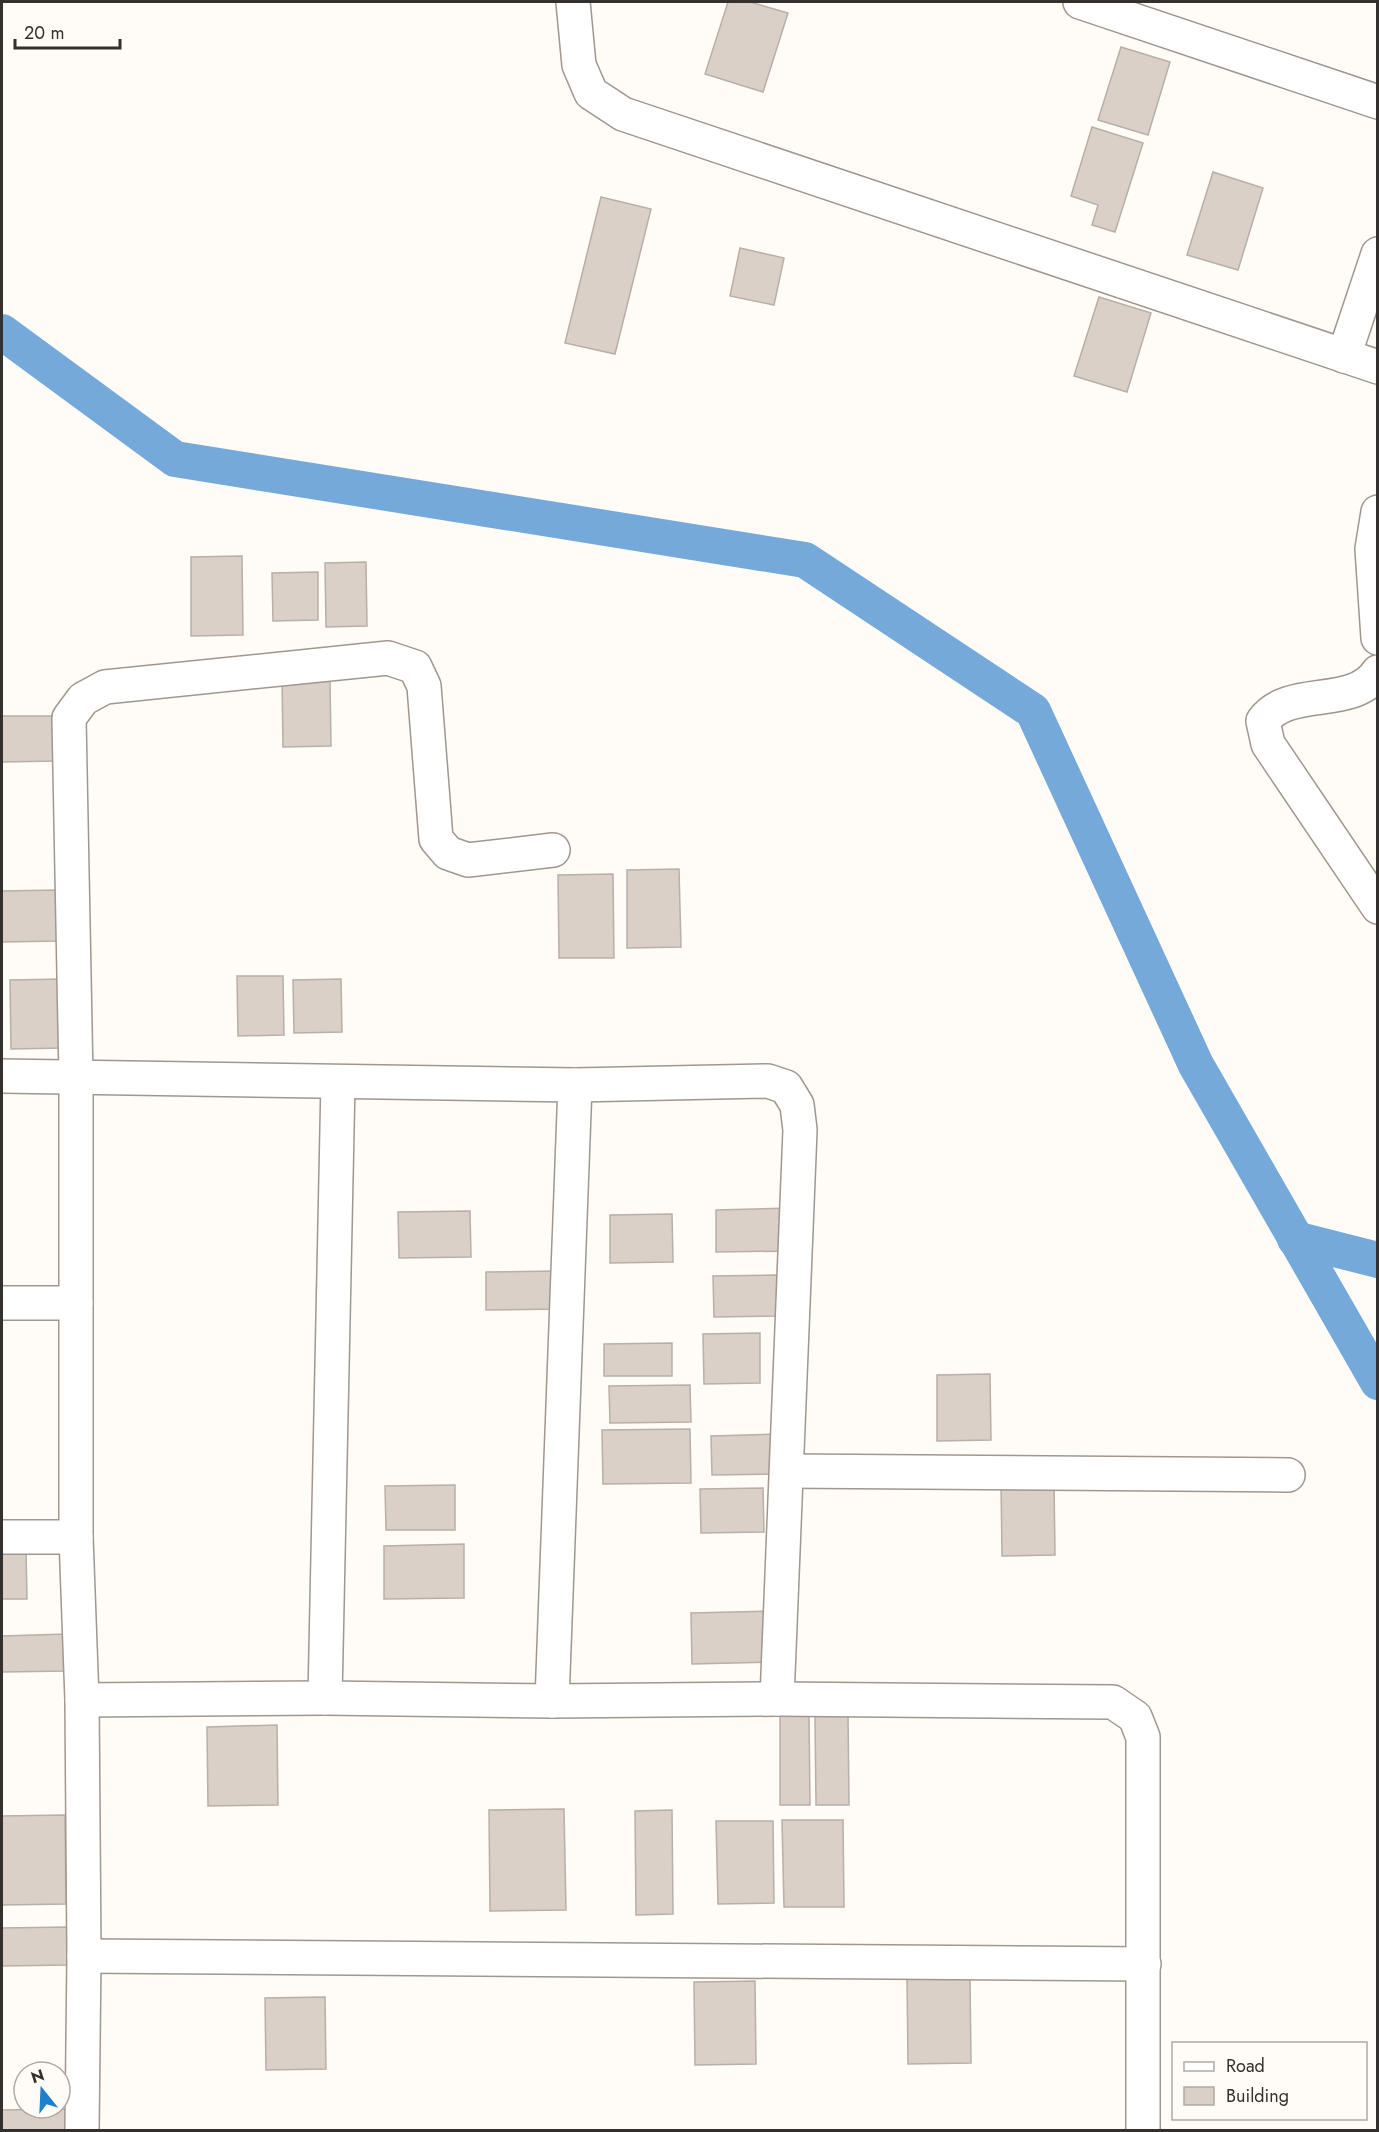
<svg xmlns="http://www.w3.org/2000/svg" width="1379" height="2132" font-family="Jost,sans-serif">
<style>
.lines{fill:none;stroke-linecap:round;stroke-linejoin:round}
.canal{stroke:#74a9da;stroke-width:36}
.building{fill:#dad0c8;stroke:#b8afa7;stroke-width:1.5}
.minor-casing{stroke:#a0978f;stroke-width:36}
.minor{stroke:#fff;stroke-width:33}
</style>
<rect width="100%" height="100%" fill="#fffbf7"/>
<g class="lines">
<g class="canal">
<path d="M 2,332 L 175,459 L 805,560 L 1033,711 L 1196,1065 L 1378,1382"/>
<path d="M 1295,1239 L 1378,1260"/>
</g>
</g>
<g class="building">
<path d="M 728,2 L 750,2 L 788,13 L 763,92 L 705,74 Z"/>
<path d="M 1121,47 L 1170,62 L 1148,135 L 1098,120 Z"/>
<path d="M 1092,127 L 1143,143 L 1115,232 L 1092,225 L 1098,205 L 1071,196 Z"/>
<path d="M 1213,172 L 1263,188 L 1238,270 L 1187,255 Z"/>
<path d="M 601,197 L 651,209 L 615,354 L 565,343 Z"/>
<path d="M 740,248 L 784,258 L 774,305 L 730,296 Z"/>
<path d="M 1099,297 L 1151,313 L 1127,392 L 1074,376 Z"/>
<path d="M 242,556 L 243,635 L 191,636 L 191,557 Z"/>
<path d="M 366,562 L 367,626 L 326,627 L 325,563 Z"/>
<path d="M 318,572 L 318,620 L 273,621 L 272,573 Z"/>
<path d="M 330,679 L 331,746 L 283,747 L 282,680 Z"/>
<path d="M 2,716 L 55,716 L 56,761 L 2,762 Z"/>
<path d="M 679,869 L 681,947 L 627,948 L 627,870 Z"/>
<path d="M 613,874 L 614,958 L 559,958 L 558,875 Z"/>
<path d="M 58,890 L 58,941 L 2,942 L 2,891 Z"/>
<path d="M 237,976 L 283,976 L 284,1035 L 238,1036 Z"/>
<path d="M 62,979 L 63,1048 L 11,1049 L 10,980 Z"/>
<path d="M 341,979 L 342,1032 L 294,1033 L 293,980 Z"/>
<path d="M 791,1208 L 792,1251 L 716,1252 L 716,1210 Z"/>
<path d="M 470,1211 L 471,1257 L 399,1258 L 398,1212 Z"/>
<path d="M 672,1214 L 673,1262 L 610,1263 L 610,1215 Z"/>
<path d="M 556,1271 L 556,1309 L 486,1310 L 486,1272 Z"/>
<path d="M 777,1275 L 778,1316 L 714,1317 L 713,1276 Z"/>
<path d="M 760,1333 L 760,1383 L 704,1384 L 703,1334 Z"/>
<path d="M 672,1343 L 672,1376 L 604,1376 L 604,1344 Z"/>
<path d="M 990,1374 L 991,1440 L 937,1441 L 937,1375 Z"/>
<path d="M 690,1385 L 691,1422 L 610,1423 L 609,1386 Z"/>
<path d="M 690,1429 L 691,1483 L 603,1484 L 602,1430 Z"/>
<path d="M 779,1434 L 779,1474 L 712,1475 L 711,1436 Z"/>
<path d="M 1001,1481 L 1054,1481 L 1055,1555 L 1002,1556 Z"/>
<path d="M 455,1485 L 455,1530 L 386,1530 L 385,1486 Z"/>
<path d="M 763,1488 L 764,1532 L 701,1533 L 700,1489 Z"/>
<path d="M 464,1544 L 464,1598 L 384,1599 L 384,1546 Z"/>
<path d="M 2,1551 L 26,1551 L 27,1599 L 2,1599 Z"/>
<path d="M 769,1611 L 769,1662 L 692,1664 L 691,1613 Z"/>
<path d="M 67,1634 L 68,1671 L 2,1672 L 2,1636 Z"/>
<path d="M 848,1714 L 849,1805 L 816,1805 L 815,1715 Z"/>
<path d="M 780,1715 L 809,1715 L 810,1805 L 780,1805 Z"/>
<path d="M 277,1725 L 278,1805 L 208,1806 L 207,1727 Z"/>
<path d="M 564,1809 L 566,1910 L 490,1911 L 489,1810 Z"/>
<path d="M 672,1810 L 673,1914 L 636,1915 L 635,1811 Z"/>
<path d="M 65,1815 L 66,1904 L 2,1905 L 2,1816 Z"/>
<path d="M 782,1820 L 843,1820 L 844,1907 L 784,1907 Z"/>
<path d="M 716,1821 L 773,1821 L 774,1903 L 718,1904 Z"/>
<path d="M 68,1927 L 68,1965 L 2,1966 L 2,1928 Z"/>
<path d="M 970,1977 L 971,2063 L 908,2064 L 907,1978 Z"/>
<path d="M 755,1981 L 756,2064 L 695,2065 L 694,1982 Z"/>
<path d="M 325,1997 L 326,2069 L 266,2070 L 265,1998 Z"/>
<path d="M 68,2109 L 68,2130 L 2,2130 L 2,2110 Z"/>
</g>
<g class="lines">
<g class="minor-casing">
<g id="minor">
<path d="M 573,2 L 579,65 L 591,93 L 623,114 L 1378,367"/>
<path d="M 1080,2 L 1378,102"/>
<path d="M 1344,356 L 1378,254"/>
<path d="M 1378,512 L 1372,549 L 1378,638"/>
<path d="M 1378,672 C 1353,710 1289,685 1263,721 L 1268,744 L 1378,907"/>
<path d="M 2,1076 L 575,1085 L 768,1081 L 786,1087 L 797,1105 L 800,1130 L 777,1699"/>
<path d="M 2,1303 L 76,1303"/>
<path d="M 787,1471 L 1288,1475"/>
<path d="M 2,1537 L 76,1537"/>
<path d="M 325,1698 L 338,1082"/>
<path d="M 82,1700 L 325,1698 L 552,1701 L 777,1699 L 1113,1702 L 1135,1717 L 1143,1737 L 1143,2130"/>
<path d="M 552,1701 L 575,1085"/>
<path d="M 84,1956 L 1144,1964"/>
<path d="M 82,2130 L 84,1956 L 82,1700 L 76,1537 L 76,1078 L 69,718 L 83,699 L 105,687 L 388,658 L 415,667 L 424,686 L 436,839 L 448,853 L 468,860 L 553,850"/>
</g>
</g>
<use href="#minor" class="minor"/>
</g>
<rect width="1379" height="2132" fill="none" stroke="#34302d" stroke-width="6"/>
<rect x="1172" y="2042" width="195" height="78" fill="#fffbf7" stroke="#aeaaa6" stroke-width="1.5"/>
<rect x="1184" y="2062" width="30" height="9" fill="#ffffff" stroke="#aeaaa6" stroke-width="1.5"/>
<text x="1226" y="2072" font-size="18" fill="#34302d">Road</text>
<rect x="1184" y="2087" width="30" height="18" fill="#dad0c8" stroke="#aeaaa6" stroke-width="1.5"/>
<text x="1226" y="2102" font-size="18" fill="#34302d">Building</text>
<g transform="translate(42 2090) rotate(342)"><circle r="28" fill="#fffbf7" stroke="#aeaaa6" stroke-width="1.5"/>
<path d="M0-4.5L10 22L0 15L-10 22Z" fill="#1e7fcb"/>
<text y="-9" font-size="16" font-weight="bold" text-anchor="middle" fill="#34302d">N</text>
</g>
<path d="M15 39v9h105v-9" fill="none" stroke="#34302d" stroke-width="3"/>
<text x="24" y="39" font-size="18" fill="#34302d" stroke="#fffbf7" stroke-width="4.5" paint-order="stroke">20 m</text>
</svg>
